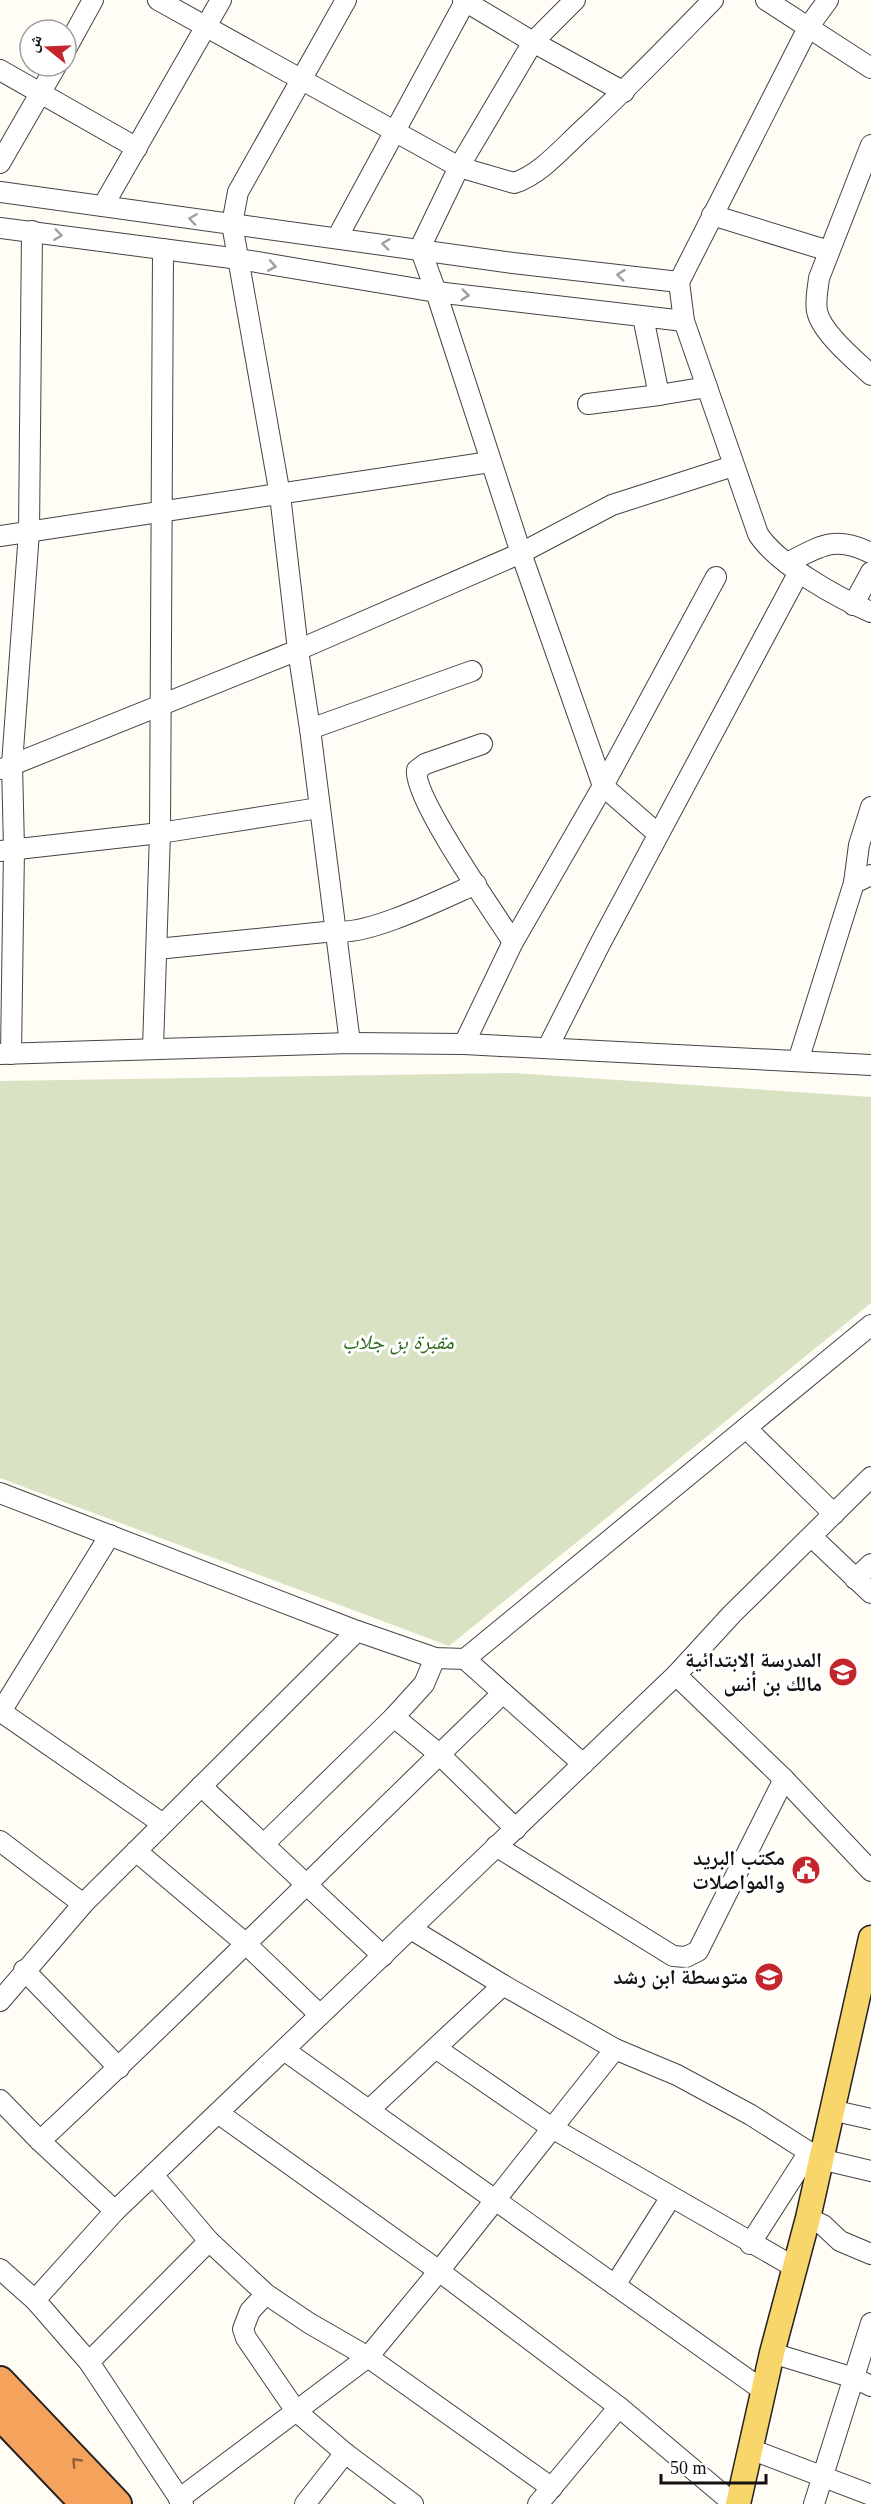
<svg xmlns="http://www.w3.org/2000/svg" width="871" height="2504" font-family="'Times New Roman','Noto Naskh Arabic',serif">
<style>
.cemetery{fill:#d9e3c4}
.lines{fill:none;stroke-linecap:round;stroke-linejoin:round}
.minor-casing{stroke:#444;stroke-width:22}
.major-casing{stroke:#222;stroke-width:27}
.highway-casing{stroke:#222;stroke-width:32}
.minor{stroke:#fff;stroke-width:20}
.major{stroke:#f9d66b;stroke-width:24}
.highway{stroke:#f5a25d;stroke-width:28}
.oneway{stroke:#a0a0a0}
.oneway2{stroke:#8e613b}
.labels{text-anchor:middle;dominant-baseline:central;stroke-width:6;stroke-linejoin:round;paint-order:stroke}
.park-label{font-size:21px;font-style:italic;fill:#2f6b1f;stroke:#fff}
.poi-label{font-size:21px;font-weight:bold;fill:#111;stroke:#fff;text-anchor:end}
</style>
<rect width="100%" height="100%" fill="#fffdf5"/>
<path class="cemetery" d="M 513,1073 L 871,1097 L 871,1303 L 449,1646 L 0,1478 L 0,1081 Z"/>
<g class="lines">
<g class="minor-casing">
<g id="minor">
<path d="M 158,0 L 459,167 L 514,183 C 539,175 560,151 579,133 C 626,90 669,45 713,0"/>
<path d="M 346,0 L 238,192 L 232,224 L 280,495 L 298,650 L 310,729 L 350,1043"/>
<path d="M 463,0 L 533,42 L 624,92"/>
<path d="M 766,0 L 871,68"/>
<path d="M 828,0 L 809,26 L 679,282 L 684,321 L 758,534 C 777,564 838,598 871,612"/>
<path d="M 66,49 L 93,0"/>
<path d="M 0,70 L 137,148"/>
<path d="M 871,145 L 819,278 C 818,288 815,300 817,311 C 821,332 855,360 871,375"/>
<path d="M 0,163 L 56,66"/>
<path d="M 0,192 L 513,263 L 679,282"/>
<path d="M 103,206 L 221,0"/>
<path d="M 712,215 L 829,251"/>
<path d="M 0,228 L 239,259 L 436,292 L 684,321"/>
<path d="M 337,238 L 466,0"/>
<path d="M 643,317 L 659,395 L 707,387"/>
<path d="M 588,404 L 659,395"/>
<path d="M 0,536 L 490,462"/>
<path d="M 787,563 C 821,546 834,535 871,553"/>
<path d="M 853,605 L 871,572"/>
<path d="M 310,729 L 472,671"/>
<path d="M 482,744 L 425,764 L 417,770 C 412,796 495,914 513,942"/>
<path d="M 2,769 L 298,650 L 521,553 L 612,505 L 733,466"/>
<path d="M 658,834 L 603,786 L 716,577"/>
<path d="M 0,851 L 160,833 L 319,808"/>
<path d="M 854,883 L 859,845 L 871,807"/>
<path d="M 157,949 L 335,931 C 366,937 444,898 476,884"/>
<path d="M 464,1044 L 513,942 L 603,786 L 521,553 L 436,292 L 420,248 L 459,167 L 533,42 L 575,0"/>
<path d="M 548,1047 L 601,942 L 799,572"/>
<path d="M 153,1048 L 160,833 L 163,249"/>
<path d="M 0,1054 L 350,1043 L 464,1044 L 871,1065"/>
<path d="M 11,1054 L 14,849 L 12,764 L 29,532 L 32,231"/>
<path d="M 798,1061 L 854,883 L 871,875"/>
<path d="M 746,1428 L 834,1514"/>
<path d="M 0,1493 L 357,1631 L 435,1658 L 465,1659 L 871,1325"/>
<path d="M 812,1537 L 871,1593"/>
<path d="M 855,1579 L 871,1564"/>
<path d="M 465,1659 L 583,1764"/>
<path d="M 676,1675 L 784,1779 L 871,1871"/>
<path d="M 0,1711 L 163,1824"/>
<path d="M 0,1713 L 110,1535"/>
<path d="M 394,1717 L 439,1754 L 516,1829"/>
<path d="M 201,1786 L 383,1956"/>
<path d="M 0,1841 L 83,1904"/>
<path d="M 264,1844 L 394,1717 L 424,1684 L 435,1658"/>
<path d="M 496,1846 L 673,1956 L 686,1957 L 698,1951 L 784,1779"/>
<path d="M 136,1851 L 245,1943 L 320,2015"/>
<path d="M 411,1929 L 503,1985 L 615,2049"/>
<path d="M 24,1970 L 119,2068"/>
<path d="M 0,2001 L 83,1904 L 357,1631"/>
<path d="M 437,2049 L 552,2128 L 796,2268"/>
<path d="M 284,2050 L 764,2391"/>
<path d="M 0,2100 L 40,2141 L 115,2211"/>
<path d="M 369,2110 L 503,1985"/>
<path d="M 831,2110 L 871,2119"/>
<path d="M 218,2113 L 439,2271 L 619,2407 L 734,2504"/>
<path d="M 40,2141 C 197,1995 348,1842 503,1693"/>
<path d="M 153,2175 L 209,2241 L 266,2294 L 309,2323 L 368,2357 L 552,2488"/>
<path d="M 808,2218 L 823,2225 L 840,2241 L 871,2254"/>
<path d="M 750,2244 L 809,2152"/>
<path d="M 0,2269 L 35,2300 L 89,2362 L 183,2504"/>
<path d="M 615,2285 L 671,2197"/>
<path d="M 266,2294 L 250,2311 L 243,2329 L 246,2338 L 296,2411 L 345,2453 L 413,2504"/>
<path d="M 35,2300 L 115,2211 L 676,1675 L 732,1614 L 871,1477"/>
<path d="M 772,2353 L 854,2378 L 871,2386"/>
<path d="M 89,2362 L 209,2241"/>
<path d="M 750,2449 L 871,2495"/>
<path d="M 179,2499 L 368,2357 L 439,2271 L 615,2049 L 677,2075 L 751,2115 L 820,2159 L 871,2171"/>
<path d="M 305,2504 L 345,2453"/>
<path d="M 538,2504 L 619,2407"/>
<path d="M 814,2504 L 871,2323"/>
</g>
</g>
<g class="major-casing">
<path id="major" d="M 738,2504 L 772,2353 L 808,2218 L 871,1938"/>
</g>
<g class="highway-casing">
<g id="highway">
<path d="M 0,2381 L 117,2504"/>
<path d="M 0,2415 L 85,2504"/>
</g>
</g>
<use href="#minor" class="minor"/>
<use href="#major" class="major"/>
<use href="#highway" class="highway"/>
</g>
<defs><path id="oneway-chevron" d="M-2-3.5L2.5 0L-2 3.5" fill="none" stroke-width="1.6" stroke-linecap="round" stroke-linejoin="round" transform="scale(1.5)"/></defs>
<g class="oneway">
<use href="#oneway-chevron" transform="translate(193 219) rotate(-172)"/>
<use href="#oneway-chevron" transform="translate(58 235) rotate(8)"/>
<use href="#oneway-chevron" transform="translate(386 244) rotate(-173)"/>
<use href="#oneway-chevron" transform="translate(272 266) rotate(10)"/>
<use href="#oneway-chevron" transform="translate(621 275) rotate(-173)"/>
<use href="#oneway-chevron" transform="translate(465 295) rotate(6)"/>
</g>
<use class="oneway2" href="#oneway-chevron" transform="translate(76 2462) rotate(-134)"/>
<defs>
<g id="school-disc" transform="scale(1.5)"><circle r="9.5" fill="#c4262e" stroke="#fff"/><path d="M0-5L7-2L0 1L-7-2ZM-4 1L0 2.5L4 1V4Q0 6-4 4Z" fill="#fff"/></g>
<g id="civic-disc" transform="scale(1.5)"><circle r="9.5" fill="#c4262e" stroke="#fff"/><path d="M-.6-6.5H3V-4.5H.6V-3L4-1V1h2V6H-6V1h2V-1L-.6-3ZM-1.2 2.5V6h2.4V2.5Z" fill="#fff"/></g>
</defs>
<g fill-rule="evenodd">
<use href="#school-disc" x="843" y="1672"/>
<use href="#civic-disc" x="806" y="1870"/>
<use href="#school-disc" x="769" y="1977"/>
</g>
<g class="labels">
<g class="park-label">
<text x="398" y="1342">مقبرة بن جلاب</text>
</g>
<g class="poi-label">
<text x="822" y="1660">المدرسة الابتدائية<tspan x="822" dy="24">مالك بن أنس</tspan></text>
<text x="785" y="1858">مكتب البريد<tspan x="785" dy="24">والمواصلات</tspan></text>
<text x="748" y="1977">متوسطة ابن رشد</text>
</g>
</g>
<g transform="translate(48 48) rotate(288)"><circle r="28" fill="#ffffff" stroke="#a0a0a0" stroke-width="1.5"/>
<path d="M0-4.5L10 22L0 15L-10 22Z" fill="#c4262e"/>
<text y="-9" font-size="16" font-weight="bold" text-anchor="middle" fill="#111111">ش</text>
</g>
<path d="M661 2474v9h105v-9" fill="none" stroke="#111111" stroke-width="3"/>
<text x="670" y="2474" font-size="18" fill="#111111" stroke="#ffffff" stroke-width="4.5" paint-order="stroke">50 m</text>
</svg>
